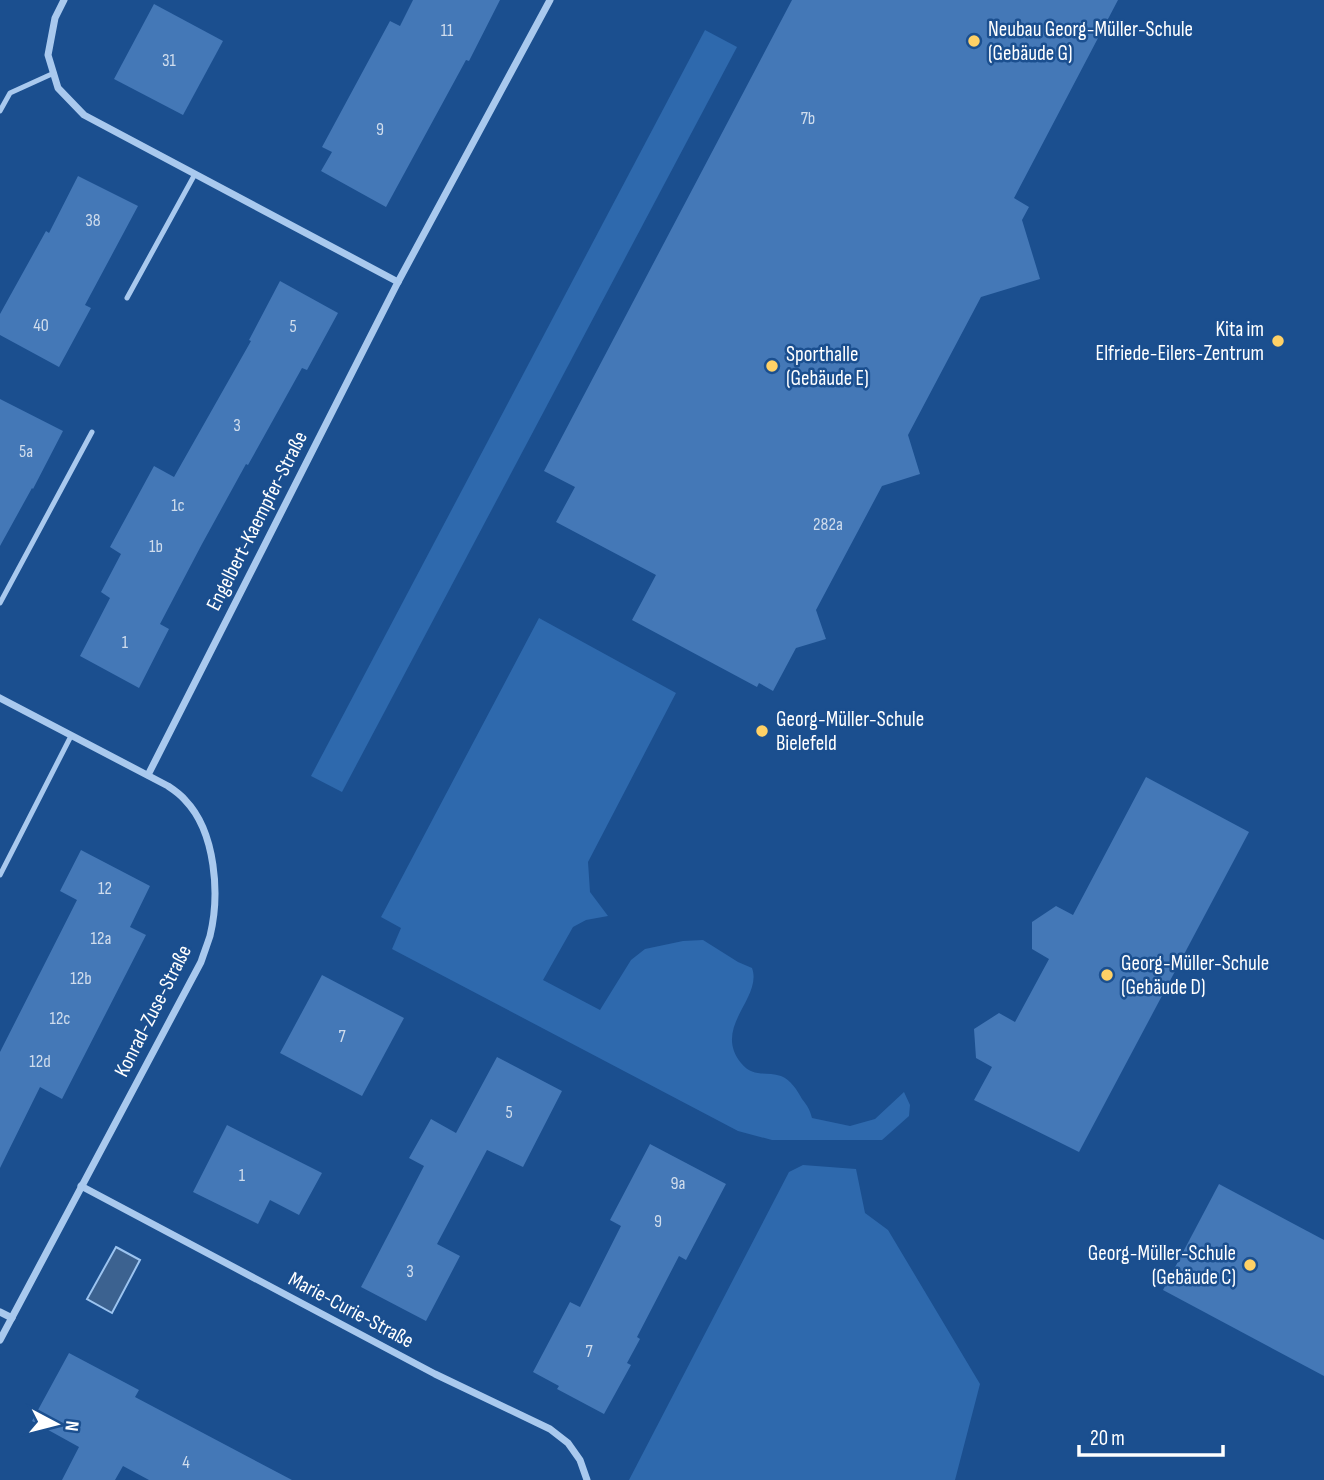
<svg xmlns="http://www.w3.org/2000/svg" width="1324" height="1480" font-family="'Sofia Sans Condensed',sans-serif">
<style>
.green{fill:#2e69ad}
.water{fill:#3c6290;stroke:#9cc4f0;stroke-width:2}
.building{fill:#4478b7}
.lines{fill:none;stroke-linecap:round;stroke-linejoin:round}
.lane{stroke:#a9c9ee;stroke-width:5}
.street{stroke:#a9c9ee;stroke-width:7}
.poi-dot{fill:#ffd166;stroke:#1b4f8f;stroke-width:2.5}
.labels{text-anchor:middle;dominant-baseline:central;stroke-width:5;stroke-linejoin:round;paint-order:stroke}
.number-label{font-size:18px;fill:#d0dded}
.poi-label{font-size:21px;fill:#fff;stroke:#1b4f8f;text-anchor:start}
.street-label{font-size:21px;fill:#fff;stroke:#1b4f8f}
</style>
<rect width="100%" height="100%" fill="#1b4f8f"/>
<g class="green">
<path d="M 705,30 L 737,47 L 342,792 L 311,776 Z"/>
<path d="M 539,618 L 676,693 L 588,862 L 590,892 L 608,916 L 586,920 L 573,927 L 543,980 L 600,1010 L 631,960 L 645,949 L 683,941 L 703,940 L 738,962 L 752,968 C 763,998 712,1027 741,1063 C 753,1078 765,1071 781,1076 C 791,1080 797,1090 802,1099 C 807,1105 810,1110 812,1118 L 850,1126 L 875,1119 L 904,1092 L 910,1105 L 909,1116 L 882,1140 L 772,1140 L 738,1131 L 392,949 L 401,928 L 381,917 Z"/>
<path d="M 803,1165 L 856,1169 L 865,1213 L 888,1230 L 980,1384 L 955,1480 L 629,1480 L 789,1172 Z"/>
</g>
<path class="water" d="M 116,1247 L 140,1260 L 112,1313 L 87,1299 Z"/>
<g class="building">
<path d="M 413,0 L 500,0 L 469,61 L 466,60 L 386,207 L 321,171 L 332,152 L 322,147 L 390,21 L 400,26 Z"/>
<path d="M 792,0 L 1118,0 L 1014,198 L 1029,207 L 1022,220 L 1040,279 L 981,297 L 908,435 L 920,474 L 882,486 L 816,610 L 826,639 L 796,648 L 773,691 L 759,683 L 757,687 L 632,620 L 656,575 L 556,522 L 575,487 L 544,471 Z"/>
<path d="M 154,4 L 223,41 L 183,115 L 114,79 Z"/>
<path d="M 78,176 L 138,206 L 85,305 L 91,308 L 59,367 L 0,335 L 0,314 L 46,231 L 49,233 Z"/>
<path d="M 280,281 L 338,313 L 307,370 L 302,368 L 248,465 L 246,464 L 202,544 L 160,624 L 169,629 L 139,688 L 80,656 L 110,598 L 101,592 L 121,554 L 110,547 L 154,466 L 174,477 L 251,341 L 249,340 Z"/>
<path d="M 0,399 L 63,431 L 33,489 L 32,488 L 0,546 Z"/>
<path d="M 1146,777 L 1249,832 L 1079,1152 L 974,1100 L 992,1067 L 976,1058 L 974,1029 L 999,1013 L 1015,1022 L 1049,959 L 1032,949 L 1032,922 L 1056,906 L 1073,915 Z"/>
<path d="M 81,850 L 150,886 L 130,927 L 146,935 L 62,1099 L 40,1087 L 0,1168 L 0,1052 L 77,900 L 60,891 Z"/>
<path d="M 322,975 L 404,1018 L 362,1096 L 280,1053 Z"/>
<path d="M 497,1057 L 562,1091 L 523,1167 L 487,1150 L 437,1244 L 460,1256 L 426,1321 L 361,1287 L 424,1166 L 409,1158 L 431,1119 L 456,1133 Z"/>
<path d="M 227,1125 L 322,1173 L 299,1215 L 270,1200 L 258,1224 L 193,1192 Z"/>
<path d="M 650,1144 L 726,1184 L 686,1260 L 679,1256 L 637,1337 L 640,1339 L 627,1363 L 631,1365 L 604,1414 L 557,1389 L 559,1386 L 533,1372 L 570,1302 L 580,1307 L 621,1226 L 610,1220 Z"/>
<path d="M 1219,1184 L 1324,1240 L 1324,1376 L 1163,1290 Z"/>
<path d="M 69,1353 L 139,1390 L 135,1397 L 292,1480 L 149,1480 L 123,1466 L 115,1480 L 62,1480 L 79,1447 L 32,1421 Z"/>
</g>
<g class="lines">
<g class="lane">
<path d="M 0,111 L 10,93 L 54,73"/>
<path d="M 127,298 L 195,174"/>
<path d="M 0,603 L 92,432"/>
<path d="M 0,875 L 71,736"/>
</g>
<g class="street">
<path d="M 64,0 L 55,18 L 48,55 L 58,88 L 84,115 L 398,282"/>
<path d="M 0,698 L 168,786 C 174,790 181,795 185,800 C 216,832 220,895 210,936 C 207,945 204,953 201,962 L 0,1340"/>
<path d="M 148,775 L 398,282 L 550,0"/>
<path d="M 81,1186 L 435,1374 L 550,1429 L 568,1443 L 580,1460 L 587,1480"/>
<path d="M 0,1312 L 12,1318"/>
</g>
</g>
<g class="poi-dot">
<circle cx="974" cy="41" r="7"/>
<circle cx="1278" cy="341" r="7"/>
<circle cx="772" cy="366" r="7"/>
<circle cx="762" cy="731" r="7"/>
<circle cx="1107" cy="975" r="7"/>
<circle cx="1250" cy="1265" r="7"/>
</g>
<g class="labels">
<g class="number-label">
<text x="447" y="30">11</text>
<text x="169" y="60">31</text>
<text x="808" y="118">7b</text>
<text x="380" y="129">9</text>
<text x="93" y="220">38</text>
<text x="41" y="325">40</text>
<text x="293" y="326">5</text>
<text x="237" y="425">3</text>
<text x="26" y="451">5a</text>
<text x="178" y="505">1c</text>
<text x="828" y="524">282a</text>
<text x="156" y="546">1b</text>
<text x="125" y="642">1</text>
<text x="105" y="888">12</text>
<text x="101" y="938">12a</text>
<text x="81" y="978">12b</text>
<text x="60" y="1018">12c</text>
<text x="342" y="1036">7</text>
<text x="40" y="1061">12d</text>
<text x="509" y="1112">5</text>
<text x="242" y="1175">1</text>
<text x="678" y="1183">9a</text>
<text x="658" y="1221">9</text>
<text x="410" y="1271">3</text>
<text x="589" y="1351">7</text>
<text x="186" y="1462">4</text>
</g>
<g class="poi-label">
<text x="988" y="29">Neubau Georg-Müller-Schule<tspan x="988" dy="24">(Gebäude G)</tspan></text>
<text x="1264" y="329" text-anchor="end">Kita im<tspan x="1264" dy="24">Elfriede-Eilers-Zentrum</tspan></text>
<text x="786" y="354">Sporthalle<tspan x="786" dy="24">(Gebäude E)</tspan></text>
<text x="776" y="719">Georg-Müller-Schule<tspan x="776" dy="24">Bielefeld</tspan></text>
<text x="1121" y="963">Georg-Müller-Schule<tspan x="1121" dy="24">(Gebäude D)</tspan></text>
<text x="1236" y="1253" text-anchor="end">Georg-Müller-Schule<tspan x="1236" dy="24">(Gebäude C)</tspan></text>
</g>
<g class="street-label">
<text transform="translate(257 521) rotate(-63)">Engelbert-Kaempfer-Straße</text>
<text transform="translate(153 1011) rotate(-63)">Konrad-Zuse-Straße</text>
<text transform="translate(351 1310) rotate(28)">Marie-Curie-Straße</text>
</g>
</g>
<g transform="translate(56 1424) rotate(97)" stroke="#1b4f8f" stroke-width="5" paint-order="stroke">
<path d="M0-5L12 26L0 18L-12 26Z" fill="#ffffff"/>
<text y="-10" font-size="19" font-weight="bold" text-anchor="middle" fill="#ffffff">N</text>
</g>
<path d="M1079 1445v10h144v-10" fill="none" stroke="#ffffff" stroke-width="3.5"/>
<text x="1090" y="1445" font-size="21" fill="#ffffff" stroke="#1b4f8f" stroke-width="5" paint-order="stroke">20 m</text>
</svg>
